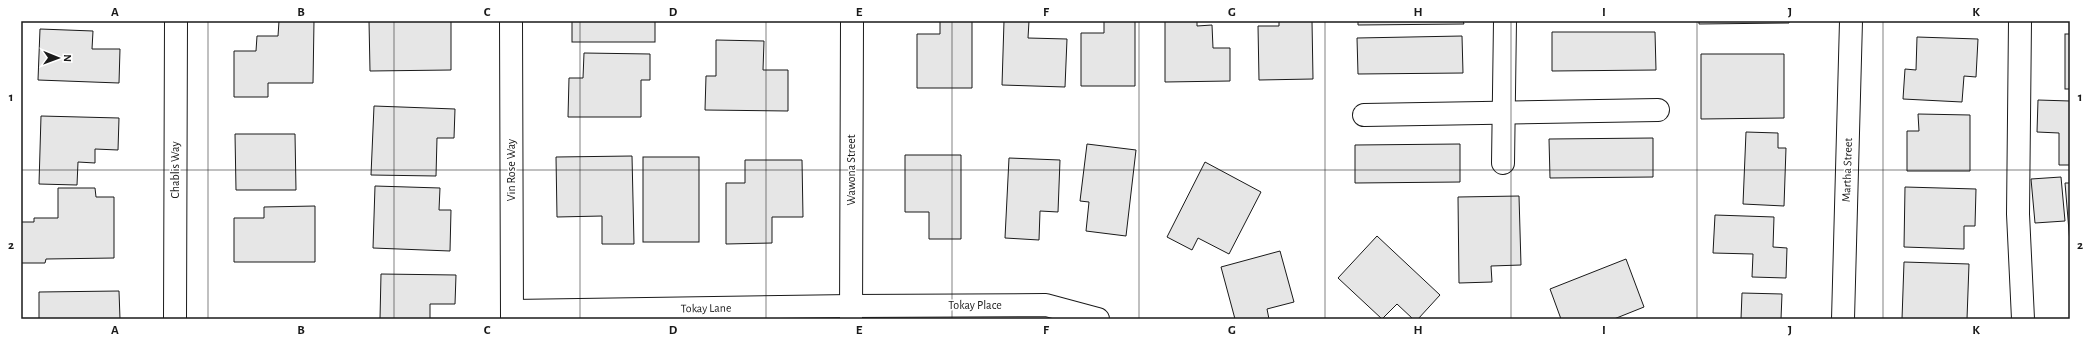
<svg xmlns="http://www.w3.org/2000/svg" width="2091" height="340" font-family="'Alegreya Sans',sans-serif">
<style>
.building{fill:#e6e6e6;stroke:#1a1a1a}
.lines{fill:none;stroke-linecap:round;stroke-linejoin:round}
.minor-casing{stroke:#1a1a1a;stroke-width:24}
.minor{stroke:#fff;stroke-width:22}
.grid{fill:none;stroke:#1a1a1a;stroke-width:1;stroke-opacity:0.55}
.labels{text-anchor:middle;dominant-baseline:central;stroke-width:3;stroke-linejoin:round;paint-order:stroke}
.street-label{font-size:12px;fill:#1a1a1a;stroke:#fff}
.neatline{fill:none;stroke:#1a1a1a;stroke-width:1.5}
.grid-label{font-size:13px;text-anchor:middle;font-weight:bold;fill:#1a1a1a}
</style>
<rect width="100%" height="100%" fill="#fff"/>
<g class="building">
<path d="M 279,21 L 314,21 L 313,83 L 268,83 L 268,97 L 234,97 L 234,51 L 256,51 L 257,36 L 278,36 Z"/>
<path d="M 369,21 L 451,21 L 451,70 L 370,71 Z"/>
<rect x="572" y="21" width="83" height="21"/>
<path d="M 940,21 L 972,21 L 972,88 L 917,88 L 917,34 L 940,34 Z"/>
<path d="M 1004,21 L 1029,21 L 1028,38 L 1067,39 L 1065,87 L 1002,85 Z"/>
<path d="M 1104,21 L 1135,21 L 1135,86 L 1081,86 L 1081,33 L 1104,33 Z"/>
<path d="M 1165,21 L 1197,21 L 1197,26 L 1212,25 L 1213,48 L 1230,48 L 1230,81 L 1165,82 Z"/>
<path d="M 1279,21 L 1312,21 L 1313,79 L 1259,80 L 1258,26 L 1279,26 Z"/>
<path d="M 1358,21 L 1463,21 L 1464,24 L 1358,25 Z"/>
<path d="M 1699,21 L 1789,21 L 1789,23 L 1699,24 Z"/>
<path d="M 40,29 L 93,31 L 92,49 L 120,49 L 119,83 L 38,80 Z"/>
<path d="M 1552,32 L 1655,32 L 1656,70 L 1552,71 Z"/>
<rect x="2065" y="34" width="5" height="55"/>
<path d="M 1462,36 L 1463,73 L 1358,74 L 1357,38 Z"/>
<path d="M 1917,37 L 1978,39 L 1976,77 L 1964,76 L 1962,102 L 1903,99 L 1905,69 L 1916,70 Z"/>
<path d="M 716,40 L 764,41 L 763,70 L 788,70 L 788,111 L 705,110 L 706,76 L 716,76 Z"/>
<path d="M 584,53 L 650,54 L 650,80 L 641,80 L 641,117 L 568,117 L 569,78 L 583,78 Z"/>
<path d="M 1701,54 L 1784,54 L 1784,118 L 1701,119 Z"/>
<path d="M 2038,100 L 2070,101 L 2070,165 L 2059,165 L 2059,133 L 2037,132 Z"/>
<path d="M 374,106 L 455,109 L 454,138 L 437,138 L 436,176 L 371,175 Z"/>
<path d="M 1918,114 L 1970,115 L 1970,171 L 1907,171 L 1907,131 L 1919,131 Z"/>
<path d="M 41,116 L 119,118 L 118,150 L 95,149 L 95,163 L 78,162 L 77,185 L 39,184 Z"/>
<path d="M 1746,132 L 1778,133 L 1778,148 L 1786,148 L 1784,206 L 1743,204 Z"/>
<path d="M 235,134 L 295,134 L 296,190 L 236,190 Z"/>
<path d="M 1653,138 L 1653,177 L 1550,178 L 1549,139 Z"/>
<path d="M 1087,144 L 1136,150 L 1126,236 L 1086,231 L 1089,202 L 1080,201 Z"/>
<path d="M 1460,144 L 1460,182 L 1355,183 L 1355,145 Z"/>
<path d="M 905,155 L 961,155 L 961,239 L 929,239 L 929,212 L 905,212 Z"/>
<path d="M 632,156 L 634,244 L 602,244 L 602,216 L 557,217 L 556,157 Z"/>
<rect x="643" y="157" width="56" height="85"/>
<path d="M 1009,158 L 1060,160 L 1058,212 L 1040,211 L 1039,240 L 1005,238 Z"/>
<path d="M 745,160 L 802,160 L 803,217 L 772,217 L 772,243 L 726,244 L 726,183 L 745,183 Z"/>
<path d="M 1205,162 L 1261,192 L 1229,254 L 1198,238 L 1192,250 L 1167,237 Z"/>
<path d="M 2061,177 L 2065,221 L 2035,223 L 2031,179 Z"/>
<path d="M 2065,183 L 2070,183 L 2070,243 Z"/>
<path d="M 375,186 L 440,188 L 439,210 L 451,210 L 450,251 L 373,248 Z"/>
<path d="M 1905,187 L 1976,189 L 1975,226 L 1964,226 L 1964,249 L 1904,247 Z"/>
<path d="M 58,188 L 95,188 L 96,197 L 114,197 L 114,258 L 46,259 L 45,263 L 21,263 L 21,222 L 34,222 L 34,218 L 58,218 Z"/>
<path d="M 1519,196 L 1521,265 L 1491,266 L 1492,282 L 1459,283 L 1458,197 Z"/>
<path d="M 315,206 L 315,262 L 234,262 L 234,218 L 264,218 L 264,207 Z"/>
<path d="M 1715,215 L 1774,217 L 1773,247 L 1787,248 L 1786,278 L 1752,277 L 1753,254 L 1713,253 Z"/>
<path d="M 1377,236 L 1440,295 L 1418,319 L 1413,319 L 1397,304 L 1382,319 L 1338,278 Z"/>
<path d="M 1280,251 L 1294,302 L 1267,309 L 1269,319 L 1235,319 L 1221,267 Z"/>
<path d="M 1626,259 L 1644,307 L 1614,319 L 1561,319 L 1550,289 Z"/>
<path d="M 1904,262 L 1969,264 L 1967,319 L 1902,319 Z"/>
<path d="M 381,274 L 456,275 L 455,304 L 430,304 L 430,319 L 380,319 Z"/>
<path d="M 119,291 L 120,319 L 39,319 L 39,292 Z"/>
<path d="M 1742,293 L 1782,294 L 1781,319 L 1741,319 Z"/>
</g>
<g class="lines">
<g class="minor-casing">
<g id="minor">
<path d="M 511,21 L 512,319"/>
<path d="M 2020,21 L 2018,214 L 2023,319"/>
<path d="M 1364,115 L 1658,110"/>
<path d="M 1503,163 L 1505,21"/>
<path d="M 512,311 L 851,306 L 1046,305 L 1098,319"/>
<path d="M 175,319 L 176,21"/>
<path d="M 851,319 L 852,21"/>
<path d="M 1843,319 L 1851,21"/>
</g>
</g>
<use href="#minor" class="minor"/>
</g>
<path class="grid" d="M 208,21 L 208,319M 394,21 L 394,319M 580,21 L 580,319M 766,21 L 766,319M 952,21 L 952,319M 1139,21 L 1139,319M 1325,21 L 1325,319M 1511,21 L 1511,319M 1697,21 L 1697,319M 1883,21 L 1883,319M 21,170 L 2070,170"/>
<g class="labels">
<g class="street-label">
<text transform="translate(175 170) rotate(-90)">Chablis Way</text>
<text transform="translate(511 170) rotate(-90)">Vin Rose Way</text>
<text transform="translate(851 170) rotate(-90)">Wawona Street</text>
<text transform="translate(1847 170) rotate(-88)">Martha Street</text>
<text x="975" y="305">Tokay Place</text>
<text transform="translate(706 308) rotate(-1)">Tokay Lane</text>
</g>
</g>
<rect width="2091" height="340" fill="none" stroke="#ffffff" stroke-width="44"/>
<g transform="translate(58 58) rotate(91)" stroke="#ffffff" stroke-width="3" paint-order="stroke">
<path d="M0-3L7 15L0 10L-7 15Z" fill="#1a1a1a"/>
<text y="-6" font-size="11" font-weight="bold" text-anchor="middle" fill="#1a1a1a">N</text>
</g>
<rect x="22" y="22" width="2047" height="296" class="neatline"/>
<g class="grid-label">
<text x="115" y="16">A</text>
<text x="301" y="16">B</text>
<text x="487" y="16">C</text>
<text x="673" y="16">D</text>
<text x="859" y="16">E</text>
<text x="1046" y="16">F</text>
<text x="1232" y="16">G</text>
<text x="1418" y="16">H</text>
<text x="1604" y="16">I</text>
<text x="1790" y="16">J</text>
<text x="1976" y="16">K</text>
<text x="11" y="101">1</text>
<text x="2080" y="101">1</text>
<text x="11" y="249">2</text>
<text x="2080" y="249">2</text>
<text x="115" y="334">A</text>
<text x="301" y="334">B</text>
<text x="487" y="334">C</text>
<text x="673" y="334">D</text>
<text x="859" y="334">E</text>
<text x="1046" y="334">F</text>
<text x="1232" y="334">G</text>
<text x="1418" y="334">H</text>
<text x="1604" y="334">I</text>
<text x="1790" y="334">J</text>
<text x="1976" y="334">K</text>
</g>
</svg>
